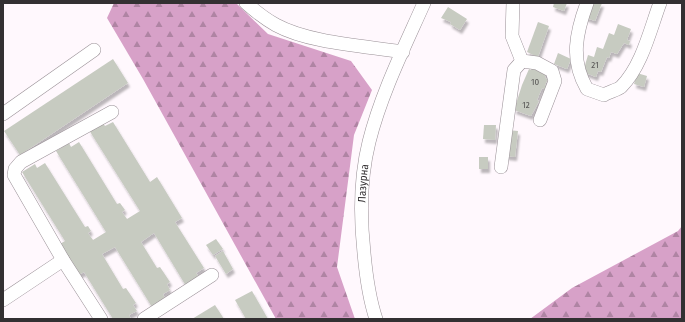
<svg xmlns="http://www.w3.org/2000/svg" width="685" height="322" font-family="'Fira Sans Condensed',sans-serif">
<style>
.forest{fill:url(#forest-firs)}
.building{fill:#c7cbc1;filter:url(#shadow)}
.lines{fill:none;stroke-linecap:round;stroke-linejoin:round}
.minor-casing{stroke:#9a9197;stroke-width:14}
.minor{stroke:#fff;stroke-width:13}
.labels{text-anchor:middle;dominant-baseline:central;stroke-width:3;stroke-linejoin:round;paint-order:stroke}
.number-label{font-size:9px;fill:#585756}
.street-label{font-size:11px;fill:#333032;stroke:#fff}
</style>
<defs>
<pattern id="forest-firs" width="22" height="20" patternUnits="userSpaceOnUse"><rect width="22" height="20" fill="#d7a1c8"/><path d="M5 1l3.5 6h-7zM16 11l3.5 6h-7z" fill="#af84a3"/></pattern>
<filter id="shadow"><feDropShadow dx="2" dy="4" stdDeviation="1" flood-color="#0004"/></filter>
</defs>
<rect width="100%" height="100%" fill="#fff8fd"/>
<g class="forest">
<path d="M 114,3 L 236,3 L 268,34 L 351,61 L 372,90 L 354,135 L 337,267 L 355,319 L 276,319 L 143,79 L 107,18 Z"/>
<path d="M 682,226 L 682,319 L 530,319 L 572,288 L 678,231 Z"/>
</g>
<g class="building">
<path d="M 554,3 L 567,3 L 564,11 L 553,7 Z"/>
<path d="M 589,3 L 602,3 L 595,21 L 584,17 Z"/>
<path d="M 448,7 L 467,19 L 460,30 L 450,24 L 451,22 L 441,18 Z"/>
<path d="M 538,22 L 549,26 L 538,57 L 527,52 Z"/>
<path d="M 618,24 L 631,29 L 627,40 L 630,41 L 629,45 L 624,43 L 617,54 L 611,52 L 609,58 L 607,57 L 601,72 L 598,71 L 596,77 L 583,72 L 588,55 L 594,57 L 597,47 L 603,49 L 609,33 L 614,35 Z"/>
<path d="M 558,53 L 571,59 L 567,69 L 554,64 Z"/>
<path d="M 113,59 L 128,83 L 20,155 L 4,131 Z"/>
<path d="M 533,65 L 548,70 L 545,78 L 548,79 L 545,85 L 547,86 L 546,90 L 542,88 L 537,100 L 539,101 L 531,116 L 514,110 L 522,85 L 529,69 L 531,70 Z"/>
<path d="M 637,73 L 647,76 L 644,87 L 634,84 Z"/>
<path d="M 102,122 L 105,126 L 113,122 L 150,182 L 157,177 L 182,218 L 175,222 L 204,268 L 196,273 L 199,277 L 186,286 L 154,233 L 141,242 L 157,268 L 160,267 L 170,282 L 167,284 L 170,290 L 163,294 L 165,299 L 152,307 L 115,247 L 102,254 L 123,289 L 126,288 L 136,303 L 133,305 L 137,311 L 129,315 L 131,319 L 113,319 L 84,272 L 77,276 L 58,245 L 65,241 L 22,172 L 35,164 L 37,168 L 45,163 L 85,227 L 88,226 L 91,231 L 88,233 L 93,240 L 106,232 L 56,151 L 69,143 L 71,147 L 79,142 L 117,204 L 120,203 L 125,210 L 122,212 L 127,219 L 140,211 L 89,130 Z"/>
<path d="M 484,125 L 496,125 L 495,140 L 483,139 Z"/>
<path d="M 508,130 L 518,131 L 515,157 L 506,156 Z"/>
<rect x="479" y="157" width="9" height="12"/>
<path d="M 216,239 L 223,249 L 213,255 L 206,245 Z"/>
<path d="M 223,251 L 233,269 L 226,274 L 215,256 Z"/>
<path d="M 252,291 L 268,319 L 246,319 L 235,300 Z"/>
<path d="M 215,305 L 224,319 L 192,319 Z"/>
</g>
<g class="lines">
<g class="minor-casing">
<g id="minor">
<path d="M 246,3 C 255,11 265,19 276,25 C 309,43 365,46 403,52"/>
<path d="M 513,3 L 512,36 L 522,61"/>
<path d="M 587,3 C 576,33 570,60 587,89 L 604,95 C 609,92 617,90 621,87 C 642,66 650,30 660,3"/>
<path d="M 522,61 L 537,63 L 552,71 L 555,81 L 540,120"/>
<path d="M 3,114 L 94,50"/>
<path d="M 501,167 L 514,70 L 522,61"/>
<path d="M 3,300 L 63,260"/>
<path d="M 101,319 L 63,260 L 14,175 L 15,169 L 21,162 L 112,112"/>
<path d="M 144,319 L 212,275"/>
<path id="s1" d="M 376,319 C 369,298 366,275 364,253 C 360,216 360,178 369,142 C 381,94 404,48 424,3"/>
</g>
</g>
<use href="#minor" class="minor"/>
</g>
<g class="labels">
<g class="number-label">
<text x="595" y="65">21</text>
<text x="535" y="82">10</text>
<text x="526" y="105">12</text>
</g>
<g class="street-label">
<text stroke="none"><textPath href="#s1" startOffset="137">Лазурна</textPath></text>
</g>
</g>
<rect width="685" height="322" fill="none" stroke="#333032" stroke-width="8"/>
</svg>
